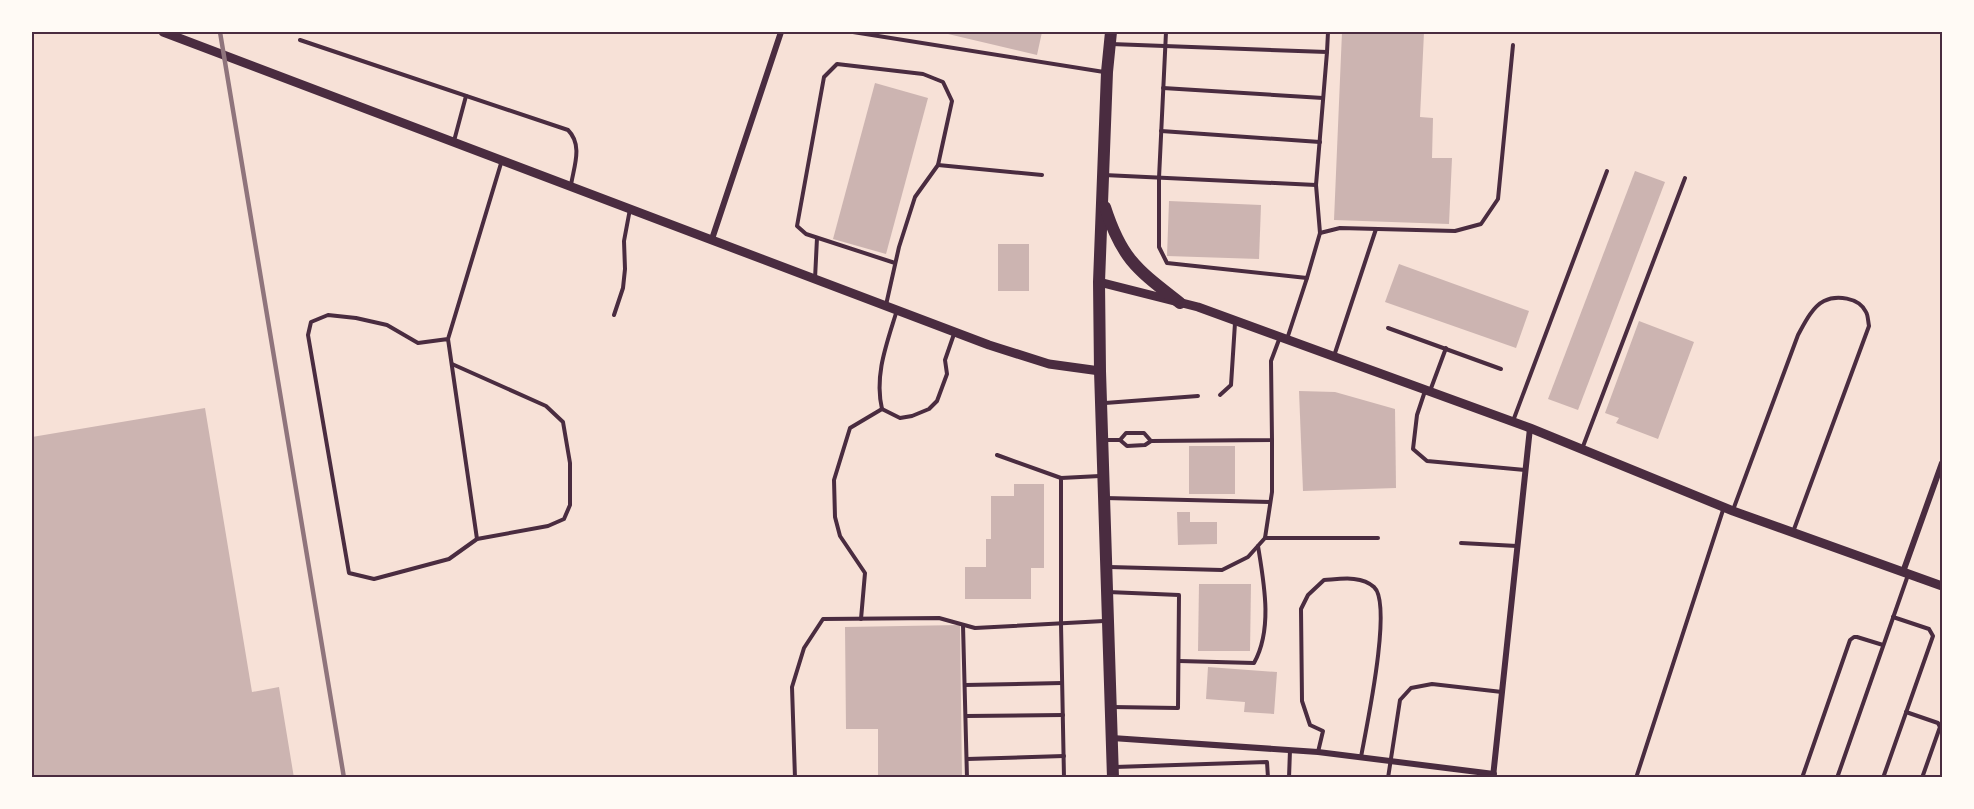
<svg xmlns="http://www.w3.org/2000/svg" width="1974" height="809" font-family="'DejaVu Sans',sans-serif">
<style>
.building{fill:#ccb4b1}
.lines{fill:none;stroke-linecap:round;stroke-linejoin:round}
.service{stroke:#4a2c40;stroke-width:4}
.minor{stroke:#4a2c40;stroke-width:6}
.tertiary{stroke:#4a2c40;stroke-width:9}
.primary{stroke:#4a2c40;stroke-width:12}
.rail{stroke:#8f747c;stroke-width:4.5}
.neatline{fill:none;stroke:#4a2c40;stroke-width:2}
</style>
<rect width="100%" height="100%" fill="#f7e1d7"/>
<g class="building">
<path d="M 948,32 L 1042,32 L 1037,55 L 948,34 Z"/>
<path d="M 1342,32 L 1424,32 L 1420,117 L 1433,118 L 1432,158 L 1452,158 L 1449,224 L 1334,220 Z"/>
<path d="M 875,83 L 928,98 L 886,254 L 833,239 Z"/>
<path d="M 1635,171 L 1665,182 L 1578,410 L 1548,399 Z"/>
<path d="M 1169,201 L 1261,205 L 1259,259 L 1167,256 Z"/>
<rect x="998" y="244" width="31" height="47"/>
<path d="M 1399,264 L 1529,311 L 1516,348 L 1385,302 Z"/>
<path d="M 1639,321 L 1694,342 L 1658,439 L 1616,423 L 1619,418 L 1605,413 Z"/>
<path d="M 1299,391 L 1335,392 L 1395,409 L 1396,488 L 1303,491 Z"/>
<path d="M 205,408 L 252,692 L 279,687 L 294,778 L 32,778 L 32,437 Z"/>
<rect x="1189" y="446" width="46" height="48"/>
<path d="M 1014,484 L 1044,484 L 1044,568 L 1031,568 L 1031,599 L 965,599 L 965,567 L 986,567 L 986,539 L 991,539 L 991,496 L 1014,496 Z"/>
<path d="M 1177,512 L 1190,512 L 1190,522 L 1217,522 L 1217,544 L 1178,545 Z"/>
<path d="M 1199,584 L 1251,584 L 1250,651 L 1198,651 Z"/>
<path d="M 960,625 L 962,778 L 878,778 L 878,729 L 846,729 L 845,627 Z"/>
<path d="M 1208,667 L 1277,672 L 1274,714 L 1244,712 L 1245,702 L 1206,699 Z"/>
</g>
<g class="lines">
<g class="service">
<path d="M 853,32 L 1104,72"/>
<path d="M 1166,32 L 1159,178 L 1159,247 L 1167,263 L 1307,278 L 1320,233 L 1316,185"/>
<path d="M 300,40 L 568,130 C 583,145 574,166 571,185"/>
<path d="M 1327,52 L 1328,32"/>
<path d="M 1163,88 L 1323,98"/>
<path d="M 1161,131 L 1320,142"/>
<path d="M 454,141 L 466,96"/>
<path d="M 938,165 L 1042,175"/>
<path d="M 1104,175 L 1316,185 L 1327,52 L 1111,44"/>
<path d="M 1320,233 L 1340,228 L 1455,231 L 1481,224 L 1498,199 L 1513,45"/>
<path d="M 815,279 L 817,238"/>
<path d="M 886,305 L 899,247 L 915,197 L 938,165 L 952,101 L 943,82 L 923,74 L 837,64 L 824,77 L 797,226 L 806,234 L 895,263"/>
<path d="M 614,315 L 623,288 L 625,269 L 624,241 L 630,209"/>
<path d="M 1388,328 L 1501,369"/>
<path d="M 448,339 L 418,343 L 387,325 L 356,318 L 328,315 L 311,322 L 308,335 L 349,573 L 374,579 L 449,559 L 477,539 L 448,339 L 502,160"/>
<path d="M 1287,339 L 1307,278"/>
<path d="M 1334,356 L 1376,229"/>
<path d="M 452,364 L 546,406 L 563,422 L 570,463 L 570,505 L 564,519 L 548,526 L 477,539"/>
<path d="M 1425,391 L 1417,415 L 1413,449 L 1427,461 L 1525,470"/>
<path d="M 1430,391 L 1446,348"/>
<path d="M 1220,395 L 1231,385 L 1235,323"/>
<path d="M 1105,403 L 1198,396"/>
<path d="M 882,409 C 874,375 887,343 897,310"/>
<path d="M 1513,421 L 1607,171"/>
<path d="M 1103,440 L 1120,440 L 1127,446 L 1145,445 L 1151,441 L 1272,440 L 1271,361 L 1280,337"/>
<path d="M 1120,440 L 1126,433 L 1144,433 L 1151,441"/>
<path d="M 1582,449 L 1685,178"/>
<path d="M 997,455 L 1061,478"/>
<path d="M 1105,498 L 1270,502"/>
<path d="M 1733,510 L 1798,335 C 1804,324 1812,307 1824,301 C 1836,295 1859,297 1866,312 C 1868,315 1868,321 1869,326 L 1793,532"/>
<path d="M 1265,538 L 1378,538"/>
<path d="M 1461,543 L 1517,546"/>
<path d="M 1109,567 L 1222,570 L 1248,557 L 1265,538 L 1272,492 L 1272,440"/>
<path d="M 1108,592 L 1179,595 L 1178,708 L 1112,707"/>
<path d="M 861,619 L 865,573 L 840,536 L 835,517 L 834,480 L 850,428 L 882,409 L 900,418 L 912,416 L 929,409 L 937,401 L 947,374 L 945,360 L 954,334"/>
<path d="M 963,625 L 967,778"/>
<path d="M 1179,661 L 1254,663 C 1273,629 1264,583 1258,546"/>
<path d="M 965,685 L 1062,683"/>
<path d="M 1906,712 L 1938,723 L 1940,727 L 1922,778"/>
<path d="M 966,716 L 1063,715"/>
<path d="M 1318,752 L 1323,731 L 1310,725 L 1302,701 L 1301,609 L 1308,595 L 1324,580 C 1340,579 1361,575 1374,587 C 1393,604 1366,729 1361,757"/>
<path d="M 967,759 L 1064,756"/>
<path d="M 1115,767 L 1267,762 L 1268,778"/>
<path d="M 795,778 L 792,687 L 804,648 L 823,619 L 939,618 L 975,628 L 1104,621"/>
<path d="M 1064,778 L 1061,624 L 1061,478 L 1100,476"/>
<path d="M 1289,778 L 1290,750"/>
<path d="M 1388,778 L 1400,700 L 1411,688 L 1432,684 L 1502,692"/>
<path d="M 1636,778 L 1724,507"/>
<path d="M 1802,778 L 1850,640 L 1854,637 L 1857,637 L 1883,645"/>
<path d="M 1837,778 L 1908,575"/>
<path d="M 1883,778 L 1933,636 L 1929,629 L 1893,617"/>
</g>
<g class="minor">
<path d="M 712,239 L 781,32"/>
<path d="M 1903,572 L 1942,463"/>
<path d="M 1112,738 L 1318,752 L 1494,774"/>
<path d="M 1493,777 L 1530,428"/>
</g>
<g class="tertiary">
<path d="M 163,32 L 989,345 L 1049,364 L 1100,371"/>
<path d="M 1099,282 L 1198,307 L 1530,428 L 1733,511 L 1942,586"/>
</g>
<g class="primary">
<path d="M 1111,32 L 1107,72 L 1099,282 L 1100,371 L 1113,778"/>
<path d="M 1105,207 C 1122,260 1138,270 1180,303"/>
</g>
<path class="rail" d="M 220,32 L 344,778"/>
</g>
<rect width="1974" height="809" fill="none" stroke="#fffaf5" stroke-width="66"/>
<rect x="33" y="33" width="1908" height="743" class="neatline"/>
</svg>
